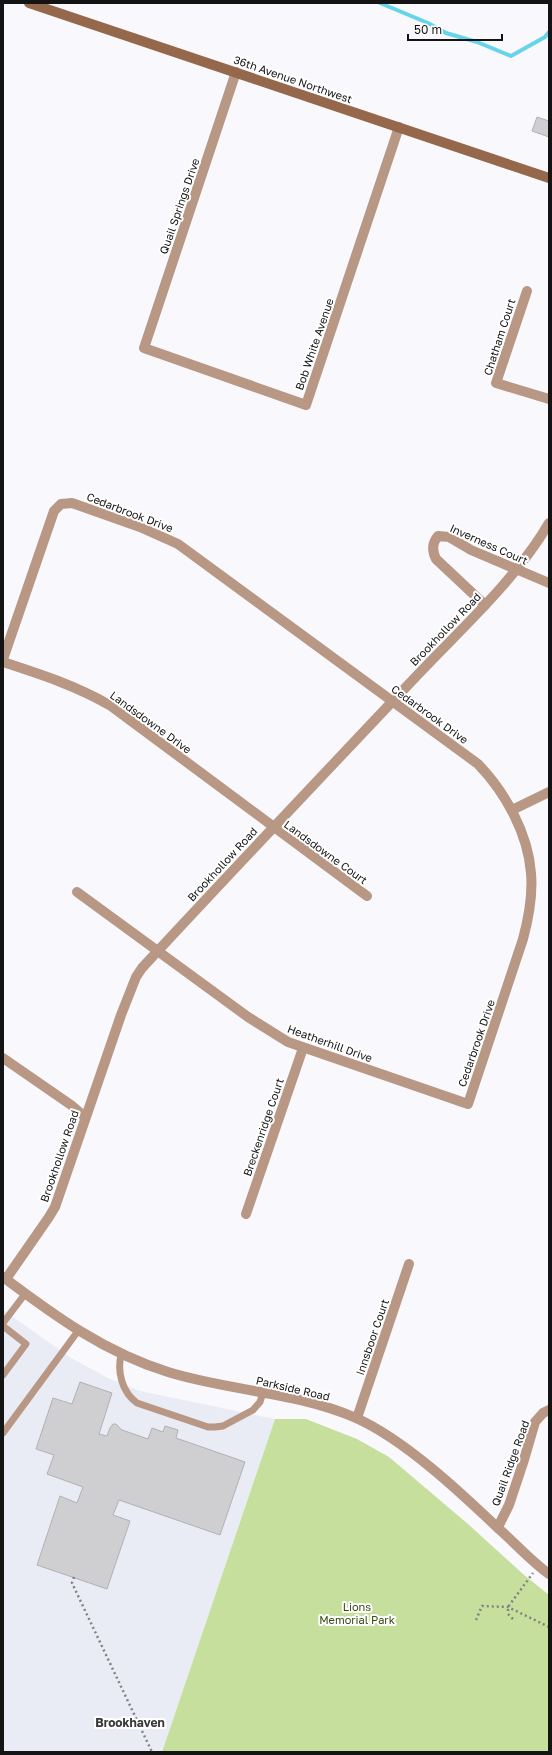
<svg xmlns="http://www.w3.org/2000/svg" width="552" height="1755" font-family="'Golos Text',sans-serif">
<style>
.built{fill:#e9ecf5}
.green{fill:#c6df9d}
.lines{fill:none;stroke-linecap:round;stroke-linejoin:round}
.stream{stroke:#66d5e9;stroke-width:4}
.building{fill:#cfcfd2;stroke:#b0b1b4}
.path{stroke:#828284;stroke-width:2.5;stroke-dasharray:2 3;stroke-linecap:butt}
.service{stroke:#b89785;stroke-width:7}
.minor{stroke:#b89785;stroke-width:10}
.tertiary{stroke:#b89785;stroke-width:10}
.secondary{stroke:#95684c;stroke-width:10}
.labels{text-anchor:middle;dominant-baseline:central;stroke-width:4;stroke-linejoin:round;paint-order:stroke}
.street-label{font-size:11px;fill:#141415;stroke:#fff}
.park-label{font-size:11px;fill:#384912;stroke:#fff}
.neighbourhood-label{font-size:12px;font-weight:bold;fill:#393a3d;stroke:#fff}
</style>
<rect width="100%" height="100%" fill="#f9f9fd"/>
<path class="built" d="M 3,1310 L 71,1358 L 108,1378 L 140,1391 L 275,1419 L 162,1752 L 3,1752 Z"/>
<path class="green" d="M 275,1419 L 306,1419 L 357,1439 L 389,1457 L 468,1524 L 523,1574 L 549,1595 L 549,1752 L 162,1752 Z"/>
<g class="lines">
<path class="stream" d="M 380,3 L 428,23 L 446,33 L 477,42 L 511,56 L 545,37 L 549,32"/>
</g>
<g class="building">
<path d="M 537,117 L 549,121 L 549,137 L 532,131 Z"/>
<path d="M 80,1382 L 112,1393 L 99,1434 L 107,1436 L 110,1428 L 113,1424 L 116,1424 L 122,1430 L 148,1439 L 152,1428 L 163,1432 L 165,1426 L 178,1430 L 176,1438 L 245,1462 L 220,1535 L 119,1500 L 113,1515 L 130,1521 L 107,1589 L 37,1565 L 60,1496 L 77,1503 L 83,1487 L 47,1474 L 54,1455 L 36,1449 L 53,1398 L 72,1404 Z"/>
</g>
<g class="lines">
<g class="path">
<path d="M 74,1577 L 72,1583 L 152,1752"/>
<path d="M 513,1619 L 508,1614 L 508,1607 L 533,1573"/>
<path d="M 476,1620 L 482,1606 L 508,1607 L 549,1627"/>
</g>
<g class="service">
<path d="M 3,1323 L 25,1294"/>
<path d="M 3,1326 L 26,1344 L 3,1375"/>
<path d="M 121,1355 C 117,1372 122,1392 137,1403 L 208,1427 L 215,1427 L 223,1426 L 253,1410 L 260,1402 L 263,1393"/>
<path d="M 3,1433 L 78,1331"/>
</g>
<g class="minor">
<path d="M 236,72 L 144,348 L 306,405 L 399,127"/>
<path d="M 527,291 L 496,383 L 549,399"/>
<path d="M 485,605 L 436,559 C 432,551 432,543 438,536 L 449,537 L 471,550 L 549,583"/>
<path d="M 3,659 L 54,511 L 61,504 L 72,503 L 140,527 L 178,544 L 478,764 C 505,792 528,833 531,873 C 533,896 529,917 523,939 L 468,1104 L 288,1042 L 248,1017 L 77,892"/>
<path d="M 3,662 C 40,674 77,686 111,706 L 367,896"/>
<path d="M 512,810 L 549,792"/>
<path d="M 3,1058 L 71,1105 L 85,1117"/>
<path d="M 246,1214 L 303,1048"/>
<path d="M 3,1277 C 55,1316 104,1352 168,1372 C 229,1391 297,1392 356,1418 C 405,1440 460,1492 499,1529 C 516,1544 531,1561 549,1574"/>
<path d="M 357,1418 L 409,1264"/>
<path d="M 498,1527 L 509,1505 L 523,1463 L 535,1422 L 543,1413 L 549,1410"/>
</g>
<path class="tertiary" d="M 6,1279 L 49,1217 L 55,1207 L 121,1015 L 136,977 L 142,968 C 230,873 319,779 408,685 C 455,634 514,583 549,523"/>
<path class="secondary" d="M 29,3 L 549,178"/>
</g>
<g class="labels">
<g class="street-label">
<text transform="translate(293 79) rotate(19)">36th Avenue Northwest</text>
<text transform="translate(179 206) rotate(-71)">Quail Springs Drive</text>
<text transform="translate(499 337) rotate(-72)">Chatham Court</text>
<text transform="translate(314 344) rotate(-71)">Bob White Avenue</text>
<text transform="translate(130 512) rotate(21)">Cedarbrook Drive</text>
<text transform="translate(489 544) rotate(24)">Inverness Court</text>
<text transform="translate(445 629) rotate(-46)">Brookhollow Road</text>
<text transform="translate(430 714) rotate(36)">Cedarbrook Drive</text>
<text transform="translate(151 722) rotate(36)">Landsdowne Drive</text>
<text transform="translate(326 852) rotate(36)">Landsdowne Court</text>
<text transform="translate(222 864) rotate(-47)">Brookhollow Road</text>
<text transform="translate(330 1043) rotate(20)">Heatherhill Drive</text>
<text transform="translate(476 1043) rotate(-71)">Cedarbrook Drive</text>
<text transform="translate(263 1127) rotate(-71)">Breckenridge Court</text>
<text transform="translate(59 1156) rotate(-71)">Brookhollow Road</text>
<text transform="translate(372 1337) rotate(-71)">Innsboor Court</text>
<text transform="translate(293 1388) rotate(13)">Parkside Road</text>
<text transform="translate(510 1463) rotate(-70)">Quail Ridge Road</text>
</g>
<g class="park-label">
<text x="357" y="1606">Lions<tspan x="357" dy="13">Memorial Park</tspan></text>
</g>
<g class="neighbourhood-label">
<text x="130" y="1722">Brookhaven</text>
</g>
</g>
<rect width="552" height="1755" fill="none" stroke="#141415" stroke-width="8"/>
<path d="M408 34v6h94v-6" fill="none" stroke="#141415" stroke-width="2"/>
<text x="414" y="34" font-size="12" fill="#141415" stroke="#ffffff" stroke-width="3" paint-order="stroke">50 m</text>
</svg>
